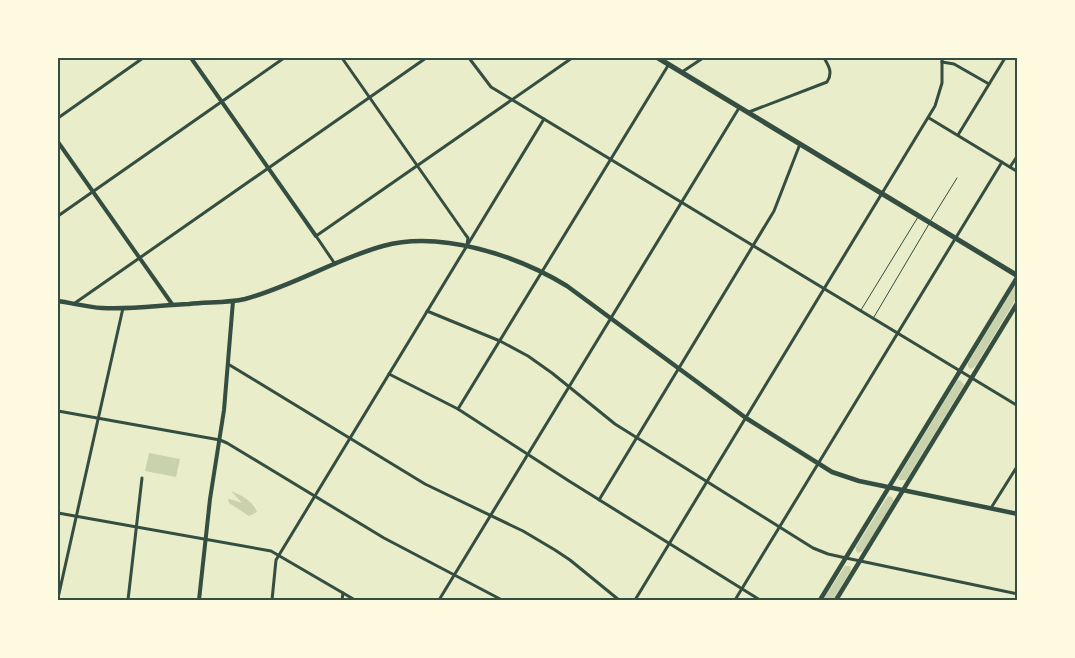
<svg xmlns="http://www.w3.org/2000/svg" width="1075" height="658" font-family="Lora,serif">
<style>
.green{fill:#cad2ad}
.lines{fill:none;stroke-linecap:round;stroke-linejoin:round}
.service{stroke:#344e41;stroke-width:1}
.minor{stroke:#344e41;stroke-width:3}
.tertiary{stroke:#344e41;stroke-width:4}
.secondary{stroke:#344e41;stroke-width:4.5}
.primary{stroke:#344e41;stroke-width:5}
.neatline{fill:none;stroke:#344e41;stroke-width:2}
</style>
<rect width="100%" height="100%" fill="#e9edc9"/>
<g class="green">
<path d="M 1015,286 L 1017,286 L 1017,297 L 975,367 L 970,369 L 968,367 L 968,363 Z"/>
<path d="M 960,380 L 964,385 L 906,480 L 899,480 L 898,478 L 957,381 Z"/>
<path d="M 149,453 L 180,459 L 176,477 L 145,471 Z"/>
<path d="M 231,491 C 241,495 253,501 257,512 L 249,516 L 229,503 L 228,499 L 230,499 L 242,503 Z"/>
<path d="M 888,496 L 892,497 L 894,501 L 863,551 L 858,553 L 856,551 L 856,547 Z"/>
<path d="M 845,566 L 850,566 L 851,570 L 833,600 L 823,600 Z"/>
</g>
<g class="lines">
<g class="service">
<path d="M 931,220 L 957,178"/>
<path d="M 861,310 L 918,217"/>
<path d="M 874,317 L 929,224"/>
</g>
<g class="minor">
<path d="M 342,58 L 465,234 L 468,238 L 467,245"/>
<path d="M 469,58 L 491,87 L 1018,406"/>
<path d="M 942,62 L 954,64 L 989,84"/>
<path d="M 682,72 L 703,58"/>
<path d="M 749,112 L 827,82 C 833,73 829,66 824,58"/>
<path d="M 58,118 L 143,58"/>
<path d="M 929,118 L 1018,172"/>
<path d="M 958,135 L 1005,58"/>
<path d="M 1010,167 L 1018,155"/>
<path d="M 58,216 L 284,58"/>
<path d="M 335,264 L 316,236 L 572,58"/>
<path d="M 75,303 L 426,58"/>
<path d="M 427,311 L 500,341 L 528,356 L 552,373 L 615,424 L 813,548 L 828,554 L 846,558 L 1018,594"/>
<path d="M 228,364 L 425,484 L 523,531 L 555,550 L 570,560 L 619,600"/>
<path d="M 389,374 L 458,409 L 569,481 L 760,600"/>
<path d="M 458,409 L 669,64"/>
<path d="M 58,411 L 220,440 L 227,443 L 384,538 L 502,600"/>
<path d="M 599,500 L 774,211 L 800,144"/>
<path d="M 991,508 L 1018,465"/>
<path d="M 58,513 L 271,551 L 355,600"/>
<path d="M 58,598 L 123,308"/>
<path d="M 128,600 L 142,478"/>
<path d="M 272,600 L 276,560 L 544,119"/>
<path d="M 342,600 L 343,593"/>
<path d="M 439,600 L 739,108"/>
<path d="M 635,600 L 935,106 L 942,83 L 942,58"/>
<path d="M 735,600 L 1002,162"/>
</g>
<g class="tertiary">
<path d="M 191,58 L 316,236"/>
<path d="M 58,142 L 172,304"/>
<path d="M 199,600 L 210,499 L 224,410 L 233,301"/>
</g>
<g class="secondary">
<path d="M 58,301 C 72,303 87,307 102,308 C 131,310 161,305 189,304 C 207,302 228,303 245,299 C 293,286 336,259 383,246 C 441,230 518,256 567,286 L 746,418 L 832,472 L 859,481 L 1018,514"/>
<path d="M 820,600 L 1018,276"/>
<path d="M 836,600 L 1018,302"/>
</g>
<path class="primary" d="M 658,58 L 1018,276"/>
</g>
<rect width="1075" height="658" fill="none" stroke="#fefae0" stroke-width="118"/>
<rect x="59" y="59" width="957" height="540" class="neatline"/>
</svg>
